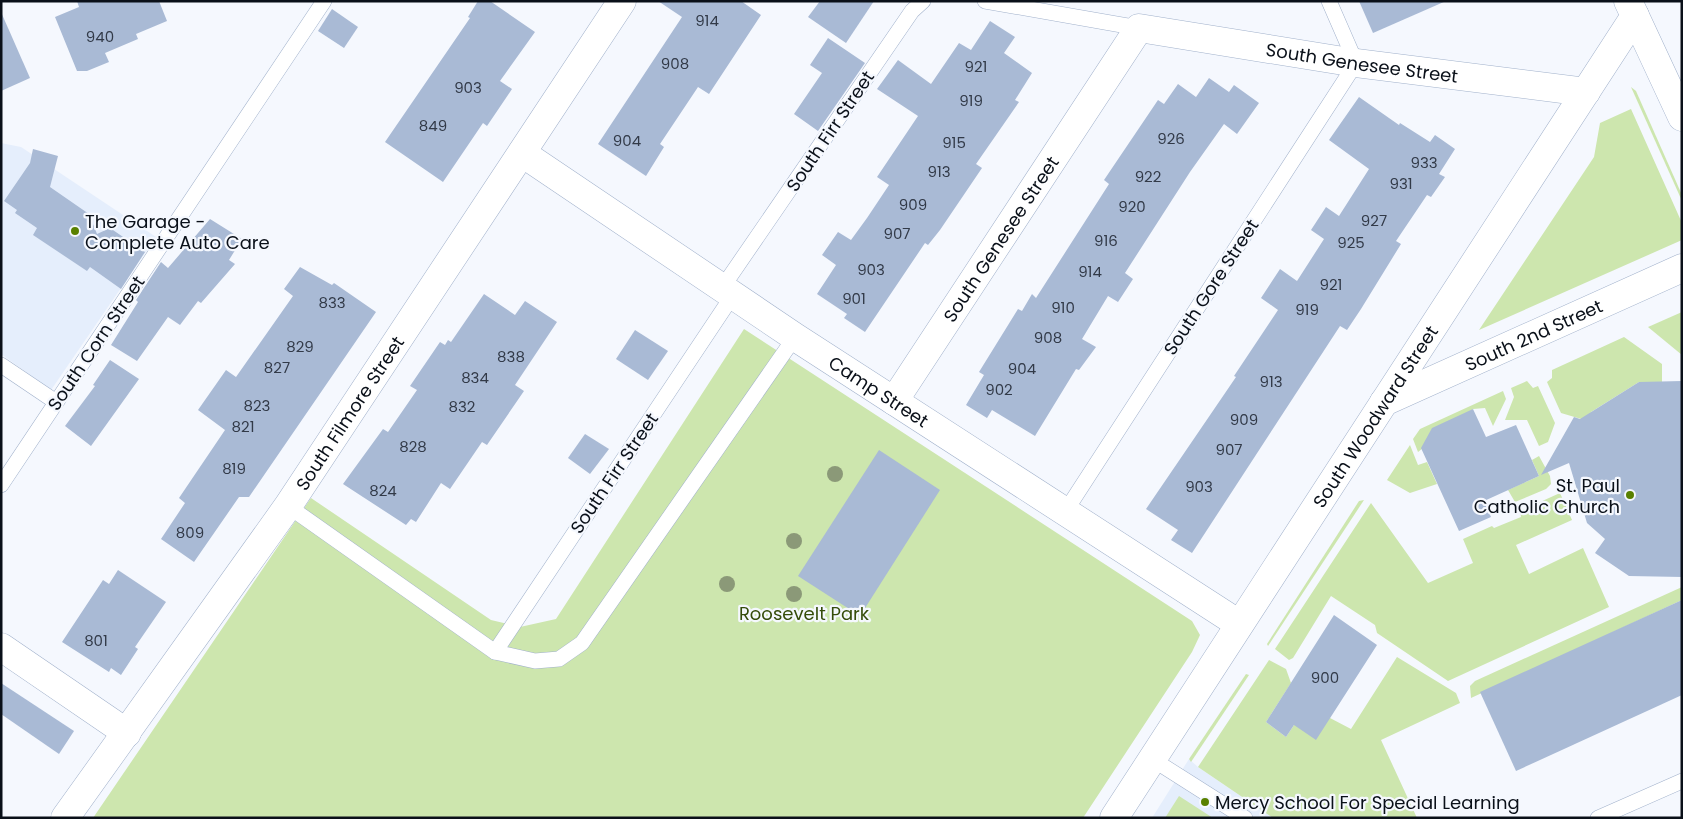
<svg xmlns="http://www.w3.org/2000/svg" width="1683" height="819" font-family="Poppins,sans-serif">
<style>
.built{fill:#e5eefc}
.green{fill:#cde6ae}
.building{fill:#a9bad5}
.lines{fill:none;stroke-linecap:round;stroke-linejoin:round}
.lane-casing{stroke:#a1b1cb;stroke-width:16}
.street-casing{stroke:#a1b1cb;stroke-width:29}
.secondary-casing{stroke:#a1b1cb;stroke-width:29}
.lane{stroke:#fff;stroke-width:15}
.street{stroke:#fff;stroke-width:28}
.secondary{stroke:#fff;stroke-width:28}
.tree{fill:#8b9978}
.poi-dot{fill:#598000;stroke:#f5f8fe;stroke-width:2}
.labels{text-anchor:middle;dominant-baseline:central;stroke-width:4.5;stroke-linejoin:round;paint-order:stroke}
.number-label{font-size:15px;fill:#323a48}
.street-label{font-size:18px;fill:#0a1019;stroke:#f5f8fe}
.poi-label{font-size:18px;fill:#0a1019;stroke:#f5f8fe;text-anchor:start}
.park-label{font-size:18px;fill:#354c0a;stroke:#f5f8fe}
</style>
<rect width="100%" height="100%" fill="#f5f8fe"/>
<g class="built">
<path d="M 1,143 L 21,147 L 156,237 L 51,390 L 1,354 Z"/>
<path d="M 1189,759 L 1198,767 L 1273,818 L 1152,818 Z"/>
</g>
<g class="green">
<path d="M 1631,87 L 1636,91 L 1682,195 L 1682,201 Z"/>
<path d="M 1631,109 L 1682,223 L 1682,240 L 1479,330 L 1594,157 L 1600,123 Z"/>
<path d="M 1682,312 L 1682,355 L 1648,327 Z"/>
<path d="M 744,329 L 1192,621 L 1200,635 L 1192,652 L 1083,818 L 93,818 L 311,498 L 491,620 L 520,627 L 556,619 Z"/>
<path d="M 1624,337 L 1662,364 L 1662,382 L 1639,382 L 1591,412 L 1588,421 L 1561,413 L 1547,382 L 1552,378 L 1552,370 Z"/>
<path d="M 1527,381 L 1533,388 L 1538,386 L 1555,423 L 1548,442 L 1539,446 L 1527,420 L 1505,420 L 1514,397 L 1511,388 Z"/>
<path d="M 1503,391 L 1506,399 L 1493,426 L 1485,408 L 1473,409 L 1418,452 L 1413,439 L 1420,429 Z"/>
<path d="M 1410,445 L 1418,465 L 1427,462 L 1437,484 L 1410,493 L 1387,480 Z"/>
<path d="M 1539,456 L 1550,476 L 1551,484 L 1546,489 L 1515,502 L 1508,490 L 1539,476 L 1532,460 Z"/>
<path d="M 1560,493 L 1572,520 L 1516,545 L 1529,574 L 1583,548 L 1609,607 L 1448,681 L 1377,633 L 1375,625 L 1331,596 L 1293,658 L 1289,660 L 1275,649 L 1371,503 L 1428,583 L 1473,563 L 1463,539 L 1492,526 L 1494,528 L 1521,517 L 1520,511 Z"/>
<path d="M 1364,500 L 1268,646 L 1267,644 L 1359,501 Z"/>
<path d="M 1682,587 L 1682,600 L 1471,698 L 1470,686 L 1475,681 Z"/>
<path d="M 1397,657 L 1456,693 L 1460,703 L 1381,740 L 1417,818 L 1273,818 L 1198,767 L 1269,660 L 1286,669 L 1291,683 L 1266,722 L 1286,737 L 1294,725 L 1330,718 L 1351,729 Z"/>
<path d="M 1246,674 L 1249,675 L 1191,762 L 1189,759 Z"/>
<path d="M 1179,796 L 1213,818 L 1165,818 Z"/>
</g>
<g class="building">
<path d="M 77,1 L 159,1 L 167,21 L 136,34 L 138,39 L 105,53 L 109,62 L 87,71 L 77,71 L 55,17 L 79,7 Z"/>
<path d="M 478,1 L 490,1 L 535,32 L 500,81 L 512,89 L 487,126 L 483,123 L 443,182 L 385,142 L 470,18 L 468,17 Z"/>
<path d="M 658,1 L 741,1 L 761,15 L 709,94 L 698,87 L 660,144 L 664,147 L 646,176 L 598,144 L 682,17 Z"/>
<path d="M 820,1 L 874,1 L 846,43 L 808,17 Z"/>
<path d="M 1359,1 L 1446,1 L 1373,33 Z"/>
<path d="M 332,9 L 358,27 L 344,48 L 318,31 Z"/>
<path d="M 1,12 L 30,78 L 1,91 Z"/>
<path d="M 990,21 L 1015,37 L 1004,53 L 1032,73 L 1015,100 L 1019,102 L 976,164 L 982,168 L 940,230 L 928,245 L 925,243 L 865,332 L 844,318 L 847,314 L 817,294 L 836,265 L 822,255 L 838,232 L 851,240 L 867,218 L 889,185 L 877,177 L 918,116 L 877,89 L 898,60 L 931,84 L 959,43 L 971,50 Z"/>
<path d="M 828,38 L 865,63 L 818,131 L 794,114 L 822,73 L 810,65 Z"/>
<path d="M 1209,78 L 1229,92 L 1234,85 L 1259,103 L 1237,134 L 1224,124 L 1190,172 L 1125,273 L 1133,279 L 1118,302 L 1108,296 L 1082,339 L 1096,347 L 1079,370 L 1076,369 L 1035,436 L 992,410 L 987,418 L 966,405 L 984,375 L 979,372 L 1018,309 L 1022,311 L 1032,294 L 1036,298 L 1109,184 L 1104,180 L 1158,100 L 1164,104 L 1178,84 L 1196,97 Z"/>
<path d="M 1359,97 L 1399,125 L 1400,123 L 1430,142 L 1435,135 L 1455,149 L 1439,174 L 1445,177 L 1431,197 L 1427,195 L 1396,241 L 1401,244 L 1361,309 L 1347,330 L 1340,326 L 1192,553 L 1171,540 L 1178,530 L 1146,509 L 1236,377 L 1234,376 L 1278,310 L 1261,298 L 1280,269 L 1297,281 L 1324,239 L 1311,230 L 1326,207 L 1339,216 L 1369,169 L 1329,140 Z"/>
<path d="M 33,149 L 58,156 L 50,187 L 89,214 L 97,234 L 110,228 L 145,252 L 121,289 L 90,267 L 87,271 L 33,235 L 37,228 L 15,213 L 17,210 L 4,201 L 30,163 Z"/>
<path d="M 210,219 L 242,239 L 229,260 L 235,264 L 201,303 L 198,301 L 180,325 L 168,317 L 137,361 L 111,345 L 138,302 L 136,300 L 161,262 L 168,268 Z"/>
<path d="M 300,267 L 332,285 L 334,283 L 376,312 L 249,497 L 239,497 L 194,562 L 161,539 L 185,503 L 179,498 L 225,430 L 198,410 L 226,370 L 236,377 L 293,296 L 284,289 Z"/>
<path d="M 484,294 L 515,315 L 525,301 L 557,322 L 515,385 L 524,391 L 487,445 L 482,442 L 450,489 L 441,483 L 416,522 L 411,519 L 406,525 L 343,484 L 383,429 L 388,432 L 417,390 L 410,386 L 440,342 L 445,345 L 448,340 L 451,342 Z"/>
<path d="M 635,330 L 668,351 L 648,380 L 616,359 Z"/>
<path d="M 110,360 L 139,379 L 91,446 L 65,426 L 95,386 L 93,385 Z"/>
<path d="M 1682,381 L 1682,577 L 1629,576 L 1595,553 L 1605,539 L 1587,523 L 1569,463 L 1541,475 L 1574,417 L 1580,419 L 1639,382 Z"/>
<path d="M 1473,409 L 1486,437 L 1516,425 L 1539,476 L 1484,501 L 1491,517 L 1459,531 L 1421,448 L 1432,428 Z"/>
<path d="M 585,434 L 609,449 L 590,474 L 568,458 Z"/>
<path d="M 879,450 L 940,490 L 860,616 L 798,576 Z"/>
<path d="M 118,570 L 166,602 L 135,647 L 138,649 L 121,675 L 111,668 L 109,672 L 62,642 L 103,580 L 109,584 Z"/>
<path d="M 1682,600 L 1682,695 L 1516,771 L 1480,692 Z"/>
<path d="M 1334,615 L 1377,645 L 1316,740 L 1294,725 L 1286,737 L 1266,722 Z"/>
<path d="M 1,683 L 74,731 L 59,754 L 1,714 Z"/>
</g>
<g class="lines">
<g class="lane-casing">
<g id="lane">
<path d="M 985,1 L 1139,28"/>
<path d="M 722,288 L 912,11 L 923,1"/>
<path d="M 1,365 L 56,402"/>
<path d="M 1,485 L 324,1"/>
<path d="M 288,506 L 495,652 L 535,661 L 559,659 L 582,643 L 795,337"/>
<path d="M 1065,512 L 1356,63 L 1329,1"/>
<path d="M 495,652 L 733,295"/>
<path d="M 1152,759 L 1245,818"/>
<path d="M 1598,818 L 1682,781"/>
</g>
</g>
<g class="street-casing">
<g id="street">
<path id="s1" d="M 522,153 L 795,337 L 1239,624"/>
<path id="s2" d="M 894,401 L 1139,28 L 1356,63 L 1586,92"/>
<path id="s3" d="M 1384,402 L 1682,268"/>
<path d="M 1,647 L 127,733"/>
<path id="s4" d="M 1114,818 L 1635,16"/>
</g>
</g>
<g class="secondary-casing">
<g id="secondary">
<path d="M 1628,1 L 1682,117"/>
<path id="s5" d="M 65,818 L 288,506 L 622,1"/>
</g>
</g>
<use href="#lane" class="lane"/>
<use href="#street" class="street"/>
<use href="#secondary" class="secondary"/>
</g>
<g class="tree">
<circle cx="835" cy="474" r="8"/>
<circle cx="794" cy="541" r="8"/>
<circle cx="727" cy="584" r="8"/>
<circle cx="794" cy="594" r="8"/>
</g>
<g class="poi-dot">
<circle cx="75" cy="231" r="5"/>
<circle cx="1630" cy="495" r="5"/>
<circle cx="1205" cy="802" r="5"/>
</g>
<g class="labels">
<g class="number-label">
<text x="707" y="20">914</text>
<text x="100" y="36">940</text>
<text x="675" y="63">908</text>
<text x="976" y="66">921</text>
<text x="468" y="87">903</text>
<text x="971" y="100">919</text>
<text x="433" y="125">849</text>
<text x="1171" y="138">926</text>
<text x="627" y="140">904</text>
<text x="954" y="142">915</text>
<text x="1424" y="162">933</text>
<text x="939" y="171">913</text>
<text x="1148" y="176">922</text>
<text x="1401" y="183">931</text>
<text x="913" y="204">909</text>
<text x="1132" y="206">920</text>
<text x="1374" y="220">927</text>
<text x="897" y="233">907</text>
<text x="1106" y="240">916</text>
<text x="1351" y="242">925</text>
<text x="871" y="269">903</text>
<text x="1090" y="271">914</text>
<text x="1331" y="284">921</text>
<text x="854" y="298">901</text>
<text x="332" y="302">833</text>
<text x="1063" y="307">910</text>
<text x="1307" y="309">919</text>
<text x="1048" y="337">908</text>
<text x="300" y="346">829</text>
<text x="511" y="356">838</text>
<text x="277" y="367">827</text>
<text x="1022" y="368">904</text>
<text x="475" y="377">834</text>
<text x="1271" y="381">913</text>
<text x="999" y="389">902</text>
<text x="257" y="405">823</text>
<text x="462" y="406">832</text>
<text x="1244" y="419">909</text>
<text x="243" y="426">821</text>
<text x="413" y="446">828</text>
<text x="1229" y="449">907</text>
<text x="234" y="468">819</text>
<text x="1199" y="486">903</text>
<text x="383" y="490">824</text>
<text x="190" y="532">809</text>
<text x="96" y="640">801</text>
<text x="1325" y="677">900</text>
</g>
<g class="street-label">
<text stroke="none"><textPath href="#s2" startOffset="672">South Genesee Street</textPath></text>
<text transform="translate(830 131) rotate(-56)">South Firr Street</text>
<text stroke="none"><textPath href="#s2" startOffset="194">South Genesee Street</textPath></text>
<text transform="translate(1211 287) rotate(-57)">South Gore Street</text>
<text stroke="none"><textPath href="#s3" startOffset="164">South 2nd Street</textPath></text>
<text transform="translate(96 343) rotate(-56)">South Corn Street</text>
<text stroke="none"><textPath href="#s1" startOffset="429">Camp Street</textPath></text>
<text stroke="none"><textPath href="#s5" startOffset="495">South Filmore Street</textPath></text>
<text stroke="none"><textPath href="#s4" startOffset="479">South Woodward Street</textPath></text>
<text transform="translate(614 473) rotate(-56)">South Firr Street</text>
</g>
<g class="poi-label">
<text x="85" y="221">The Garage -<tspan x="85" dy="21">Complete Auto Care</tspan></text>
<text x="1620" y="485" text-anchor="end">St. Paul<tspan x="1620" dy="21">Catholic Church</tspan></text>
<text x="1215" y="802">Mercy School For Special Learning</text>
</g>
<g class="park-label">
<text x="804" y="613">Roosevelt Park</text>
</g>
</g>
<rect width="1683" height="819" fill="none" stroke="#0a1019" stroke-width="5"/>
</svg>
